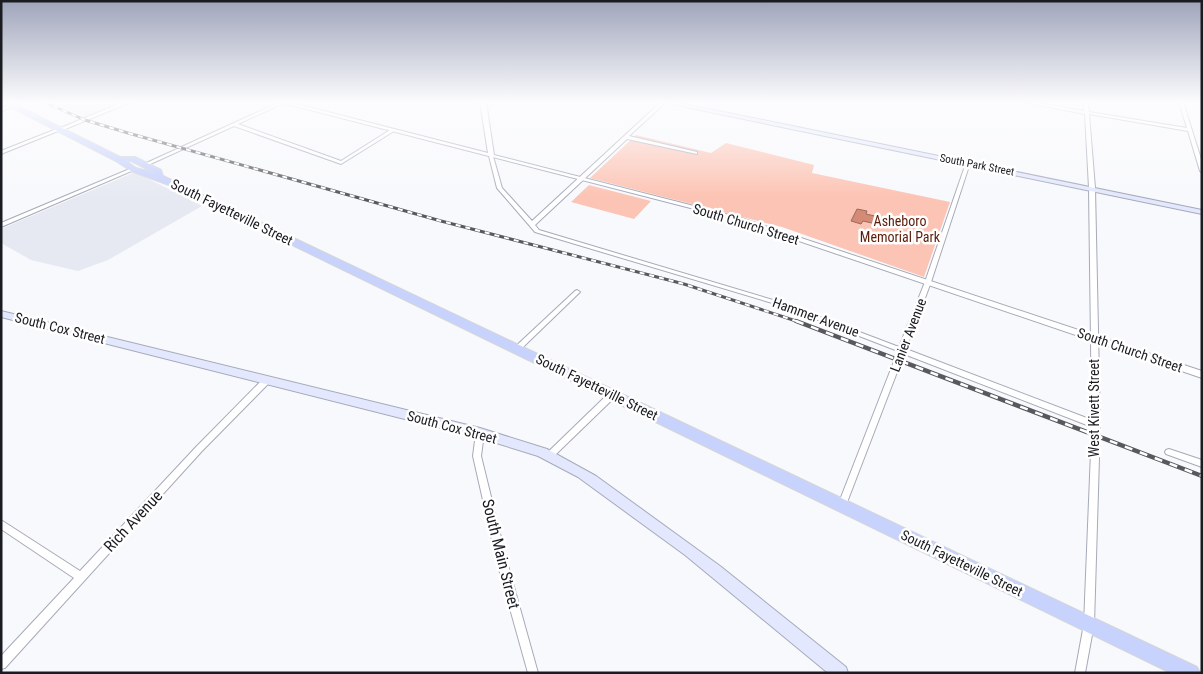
<svg xmlns="http://www.w3.org/2000/svg" width="1203" height="674" font-family="'Roboto Condensed',sans-serif">
<style>
.built{fill:#e6e9f2}
.green{fill:#fcc4b4}
.water{fill:#d38b76;stroke:#9c6a5d}
.lines{fill:none;stroke-linecap:round;stroke-linejoin:round}
.minor-casing{stroke:#a6aab9;stroke-width:2}
.tertiary-casing{stroke:#a6aab9;stroke-width:2}
.secondary-casing{stroke:#a6aab9;stroke-width:2}
.primary-casing{stroke:#d6d6d7;stroke-width:2}
.minor{fill:#fff;fill-rule:evenodd}
.tertiary{fill:#fff;fill-rule:evenodd}
.secondary{fill:#e3e8fe;fill-rule:evenodd}
.primary{fill:#c7d2fd;fill-rule:evenodd}
.rail-far1-casing{stroke:#57595e;stroke-width:3}
.rail-casing{stroke:#57595e;stroke-width:4.5}
.rail-far1{stroke:#fff;stroke-width:2;stroke-dasharray:5;stroke-linecap:butt}
.rail{stroke:#fff;stroke-width:2.5;stroke-dasharray:8;stroke-linecap:butt}
.labels{text-anchor:middle;dominant-baseline:central;stroke-width:5;stroke-linejoin:round;paint-order:stroke}
.far-street-label{font-size:11px;fill:#1a1c22;stroke:#fff}
.street-label{font-size:14px;fill:#1a1c22;stroke:#fff}
.park-label{font-size:14px;fill:#5b1b07;stroke:#fff}
.near-street-label{font-size:16px;fill:#1a1c22;stroke:#fff}
</style>
<rect width="100%" height="100%" fill="#f8f9fc"/>
<g class="built">
<path d="M 54,102 L 119,102 L 84,116 Z"/>
<path d="M 135,172 L 202,206 L 108,260 L 78,271 L 31,260 L 1,243 L 1,229 Z"/>
</g>
<g class="green">
<path d="M 636,135 L 711,153 L 726,143 L 814,165 L 812,173 L 950,202 L 924,277 L 782,227 L 590,178 Z"/>
<path d="M 589,185 L 651,201 L 634,219 L 571,202 Z"/>
</g>
<path class="water" d="M 857,209 L 867,211 L 866,214 L 888,219 L 885,226 L 863,221 L 861,224 L 851,221 Z"/>
<g class="lines">
<g class="minor-casing">
<g id="minor">
<path d="M 18,102 L 25,102 L 1,111 L 1,108 Z"/>
<path d="M 280,102 L 286,102 L 238,124 L 341,161 L 390,130 L 394,131 L 341,164 L 234,126 L 146,166 L 142,165 Z"/>
<path d="M 661,102 L 666,102 L 629,136 L 697,152 L 697,154 L 627,139 L 535,225 L 539,230 L 783,303 L 899,347 L 925,282 L 966,163 L 970,162 L 970,163 L 931,282 L 906,349 L 1092,420 L 1089,188 L 1085,114 L 1022,102 L 1034,102 L 1084,111 L 1084,102 L 1088,102 L 1089,112 L 1187,128 L 1179,102 L 1183,102 L 1202,162 L 1202,172 L 1200,171 L 1188,131 L 1089,114 L 1095,188 L 1100,425 L 1094,624 L 1085,673 L 1075,673 L 1084,624 L 1092,427 L 904,354 L 846,505 L 845,508 L 842,509 L 839,508 L 838,505 L 898,351 L 779,305 L 535,232 L 497,188 L 489,156 L 491,155 L 493,156 L 502,188 L 532,221 Z"/>
<path d="M 59,128 L 63,129 L 1,154 L 1,151 Z"/>
<path d="M 132,168 L 136,169 L 1,227 L 1,223 Z"/>
<path d="M 577,290 L 580,292 L 579,293 L 520,350 L 516,350 L 514,348 L 516,346 L 575,291 Z"/>
<path d="M 267,377 L 270,378 L 271,380 L 270,382 L 202,451 L 5,668 L 1,669 L 1,656 L 74,578 L 1,529 L 1,520 L 80,571 L 196,447 L 264,378 Z"/>
<path d="M 612,392 L 615,393 L 616,395 L 615,397 L 552,458 L 549,459 L 546,458 L 545,456 L 546,454 L 609,393 Z"/>
<path d="M 480,430 L 483,431 L 484,433 L 481,456 L 507,562 L 538,673 L 528,673 L 497,562 L 473,456 L 476,433 L 477,431 Z"/>
<path d="M 1169,449 L 1202,460 L 1202,467 L 1166,454 L 1165,452 L 1166,450 Z"/>
</g>
</g>
<g class="tertiary-casing">
<g id="tertiary">
<path d="M 123,102 L 131,102 L 63,130 L 58,129 Z"/>
<path d="M 279,102 L 289,102 L 488,153 L 480,102 L 486,102 L 494,155 L 741,218 L 1202,371 L 1202,378 L 737,220 Z"/>
</g>
</g>
<g class="secondary-casing">
<g id="secondary">
<path d="M 661,102 L 675,102 L 1202,210 L 1202,214 Z"/>
<path d="M 1,311 L 480,428 L 547,449 L 596,476 L 720,566 L 846,667 L 848,673 L 828,673 L 685,555 L 578,477 L 538,456 L 480,438 L 1,317 Z"/>
</g>
</g>
<g class="primary-casing">
<path id="primary" d="M 1,102 L 10,102 L 120,157 L 135,157 L 161,170 L 163,176 L 1197,667 L 1200,673 L 1171,673 L 169,185 L 131,171 L 116,161 ZM 126,161 L 131,161 L 155,173 L 136,168 Z"/>
</g>
<use href="#minor" class="minor"/>
<use href="#tertiary" class="tertiary"/>
<use href="#secondary" class="secondary"/>
<use href="#primary" class="primary"/>
<g class="rail-far1-casing">
<path id="rail-far1" d="M 44,102 L 85,120 L 128,133 L 441,221 L 684,284 L 799,322"/>
</g>
<g class="rail-casing">
<path id="rail" d="M 796,321 L 1202,476"/>
</g>
<use href="#rail-far1" class="rail-far1"/>
<use href="#rail" class="rail"/>
</g>
<linearGradient id="sky" x2="0" y2="1"><stop stop-color="#9fa4ba"/><stop offset="0.52" stop-color="#fcfcfe"/><stop offset="1" stop-color="#fcfcfe" stop-opacity="0"/></linearGradient>
<rect width="1203" height="197" fill="url(#sky)"/>
<g class="labels">
<g class="far-street-label">
<text transform="translate(977 165) rotate(11)">South Park Street</text>
</g>
<g class="street-label">
<text transform="translate(232 212) rotate(26)">South Fayetteville Street</text>
<text transform="translate(746 224) rotate(17)">South Church Street</text>
<text transform="translate(816 317) rotate(20)">Hammer Avenue</text>
<text transform="translate(60 328) rotate(14)">South Cox Street</text>
<text transform="translate(908 335) rotate(-69)">Lanier Avenue</text>
<text transform="translate(1130 350) rotate(19)">South Church Street</text>
<text transform="translate(597 387) rotate(26)">South Fayetteville Street</text>
<text transform="translate(1094 408) rotate(-90)">West Kivett Street</text>
<text transform="translate(452 427) rotate(15)">South Cox Street</text>
<text transform="translate(962 563) rotate(26)">South Fayetteville Street</text>
</g>
<g class="park-label">
<text x="900" y="221">Asheboro<tspan x="900" dy="16">Memorial Park</tspan></text>
</g>
<g class="near-street-label">
<text transform="translate(133 521) rotate(-47)">Rich Avenue</text>
<text transform="translate(501 554) rotate(76)">South Main Street</text>
</g>
</g>
<rect width="1203" height="674" fill="none" stroke="#1a1c22" stroke-width="5"/>
</svg>
